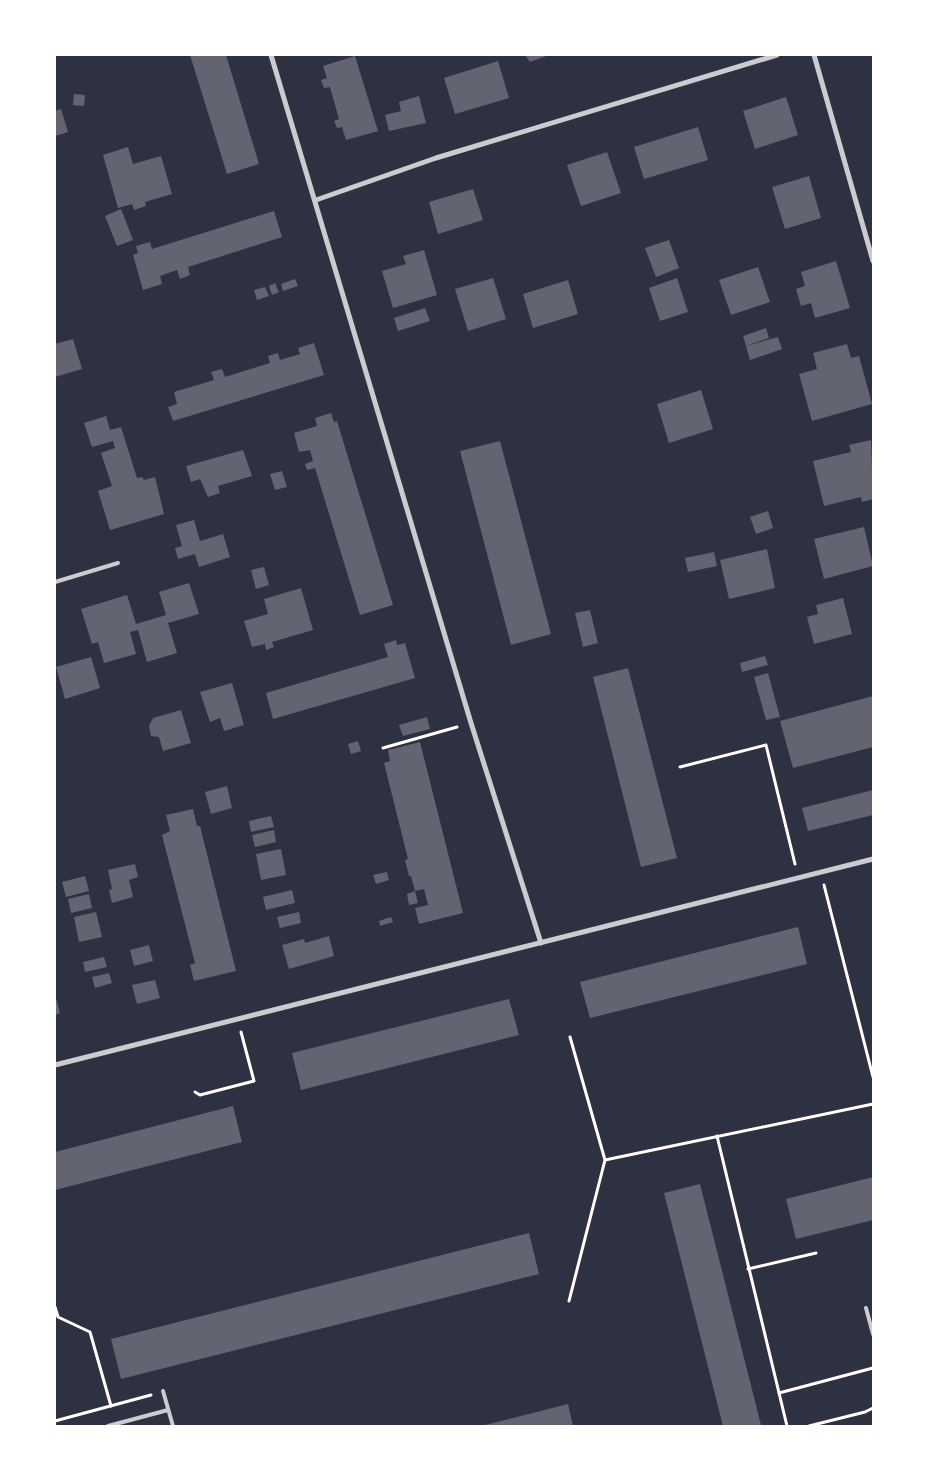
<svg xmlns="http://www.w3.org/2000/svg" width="928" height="1481" font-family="'Alegreya Sans',sans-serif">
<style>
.building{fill:#626471}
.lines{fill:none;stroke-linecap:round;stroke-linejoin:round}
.path{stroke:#fff;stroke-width:3}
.service{stroke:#caccd0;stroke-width:4}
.minor{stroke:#caccd0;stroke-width:5}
</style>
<rect width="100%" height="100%" fill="#2d3142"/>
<g class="building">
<path d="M 190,55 L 226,55 L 259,164 L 227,174 Z"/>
<path d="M 525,55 L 549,55 L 530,62 Z"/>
<path d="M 355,56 L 378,131 L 346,140 L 342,127 L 337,128 L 334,121 L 339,119 L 330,87 L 324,88 L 321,80 L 327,78 L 323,66 Z"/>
<path d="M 498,61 L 509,98 L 455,114 L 444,78 Z"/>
<path d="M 74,94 L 85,95 L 84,106 L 73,105 Z"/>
<path d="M 419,96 L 426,123 L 389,131 L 385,115 L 401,111 L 399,102 Z"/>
<path d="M 786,97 L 798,135 L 755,149 L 743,111 Z"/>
<path d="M 61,109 L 68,132 L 55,136 L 55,111 Z"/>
<path d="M 698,127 L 708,160 L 644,179 L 634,147 Z"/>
<path d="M 128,147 L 133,164 L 161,156 L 172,194 L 145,202 L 146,206 L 134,210 L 132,204 L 118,208 L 103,155 Z"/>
<path d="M 607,152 L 621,193 L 581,206 L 567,165 Z"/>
<path d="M 809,176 L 821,218 L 785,229 L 772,187 Z"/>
<path d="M 473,189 L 483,220 L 438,234 L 429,202 Z"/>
<path d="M 121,209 L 133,240 L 117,246 L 105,216 Z"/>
<path d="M 274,211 L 282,237 L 188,267 L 190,275 L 180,279 L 177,270 L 160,276 L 162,284 L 143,290 L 133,255 L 138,253 L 136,246 L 150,242 L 152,249 Z"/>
<path d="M 669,240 L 679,268 L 656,277 L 645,248 Z"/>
<path d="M 424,250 L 437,295 L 393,308 L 382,271 L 406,264 L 403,256 Z"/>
<path d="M 836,261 L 850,308 L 815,318 L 811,303 L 801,306 L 796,289 L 805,286 L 801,272 Z"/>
<path d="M 758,267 L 770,302 L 731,315 L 719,280 Z"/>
<path d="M 493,278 L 506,319 L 468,331 L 455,289 Z"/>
<path d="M 677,278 L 688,312 L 660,321 L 649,288 Z"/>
<path d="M 295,279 L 298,286 L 283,291 L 281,284 Z"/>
<path d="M 568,280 L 578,314 L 533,328 L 523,294 Z"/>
<path d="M 275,283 L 279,292 L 272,295 L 269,286 Z"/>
<path d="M 265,287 L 269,296 L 257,300 L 254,290 Z"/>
<path d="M 425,308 L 430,321 L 398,331 L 394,318 Z"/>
<path d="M 766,328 L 769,338 L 746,346 L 743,336 Z"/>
<path d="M 778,337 L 782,349 L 750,360 L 746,346 Z"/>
<path d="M 73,339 L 82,369 L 55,377 L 55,344 Z"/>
<path d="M 314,343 L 324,375 L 173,421 L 168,407 L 177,404 L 174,392 L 214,380 L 211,372 L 222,369 L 225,377 L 270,363 L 268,356 L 278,353 L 280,360 L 300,354 L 298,348 Z"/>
<path d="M 847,344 L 851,358 L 859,356 L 872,404 L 812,421 L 799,374 L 817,369 L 813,353 Z"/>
<path d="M 701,390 L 713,429 L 669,443 L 657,404 Z"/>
<path d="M 331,413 L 334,422 L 337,421 L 393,605 L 360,615 L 315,468 L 307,470 L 305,464 L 313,461 L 310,450 L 299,452 L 294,433 L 317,426 L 315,418 Z"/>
<path d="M 106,416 L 110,430 L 121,427 L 137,478 L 142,477 L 144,480 L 155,477 L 164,514 L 110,530 L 98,491 L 112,486 L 101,453 L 115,448 L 113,441 L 92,447 L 84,423 Z"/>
<path d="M 871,440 L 873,499 L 862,502 L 861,497 L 824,506 L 813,461 L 851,452 L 849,445 Z"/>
<path d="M 500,441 L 551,634 L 511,645 L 460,451 Z"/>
<path d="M 243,450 L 252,476 L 218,486 L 220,493 L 208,497 L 200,479 L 191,482 L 186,466 Z"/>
<path d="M 282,471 L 287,487 L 275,490 L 270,474 Z"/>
<path d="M 768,511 L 773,528 L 756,534 L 750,517 Z"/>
<path d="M 194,520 L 200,541 L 223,534 L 230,557 L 199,567 L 195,554 L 178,559 L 175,548 L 182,546 L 176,525 Z"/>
<path d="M 864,527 L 873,566 L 824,579 L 814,539 Z"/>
<path d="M 767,549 L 775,588 L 729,599 L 720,560 Z"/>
<path d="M 714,552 L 717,566 L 688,572 L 685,558 Z"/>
<path d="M 264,567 L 269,585 L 256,589 L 251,570 Z"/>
<path d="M 189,583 L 199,614 L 168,623 L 177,653 L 147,662 L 138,630 L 130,632 L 136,654 L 104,663 L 98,642 L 92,644 L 81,609 L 127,595 L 136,624 L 166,615 L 159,592 Z"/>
<path d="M 301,588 L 313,630 L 272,642 L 274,647 L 266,650 L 265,644 L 252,647 L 244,621 L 268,614 L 264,599 Z"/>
<path d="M 843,598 L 852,634 L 814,644 L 807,617 L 818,614 L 816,605 Z"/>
<path d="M 590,610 L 598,643 L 583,647 L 575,613 Z"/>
<path d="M 396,640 L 397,645 L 405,643 L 415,678 L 273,719 L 266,693 L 388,657 L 384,644 Z"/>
<path d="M 765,656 L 768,665 L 742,672 L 740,663 Z"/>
<path d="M 91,657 L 100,688 L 65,699 L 56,667 Z"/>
<path d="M 628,668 L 677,858 L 641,867 L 593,677 Z"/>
<path d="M 768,673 L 780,717 L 766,720 L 754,677 Z"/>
<path d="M 232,683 L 244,725 L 224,731 L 220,718 L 210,722 L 200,692 Z"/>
<path d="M 873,696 L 873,747 L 793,768 L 780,721 Z"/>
<path d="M 181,710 L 191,743 L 163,751 L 159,737 L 151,736 L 149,726 L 153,718 Z"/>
<path d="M 427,717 L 430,729 L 403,736 L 399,725 Z"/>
<path d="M 358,741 L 361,751 L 351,754 L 348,744 Z"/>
<path d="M 420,742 L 463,913 L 419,924 L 415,908 L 428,905 L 424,889 L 415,891 L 411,876 L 409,876 L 405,860 L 408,859 L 384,763 L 390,761 L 388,750 Z"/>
<path d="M 227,786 L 232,808 L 211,814 L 205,792 Z"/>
<path d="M 873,790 L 873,815 L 808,831 L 802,808 Z"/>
<path d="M 193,809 L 197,826 L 200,826 L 236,971 L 194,981 L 190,965 L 195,963 L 162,835 L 170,831 L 166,815 Z"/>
<path d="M 271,816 L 274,827 L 251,832 L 249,821 Z"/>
<path d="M 274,830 L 276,842 L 255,847 L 252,835 Z"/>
<path d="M 281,849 L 286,875 L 261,880 L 256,854 Z"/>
<path d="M 135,864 L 138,877 L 129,880 L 133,897 L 112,903 L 109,890 L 112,889 L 108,870 Z"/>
<path d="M 387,872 L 389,880 L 376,884 L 373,875 Z"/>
<path d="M 85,876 L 89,891 L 66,897 L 62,882 Z"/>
<path d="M 292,890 L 295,903 L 266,910 L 263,897 Z"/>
<path d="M 415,891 L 418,903 L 409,905 L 407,894 Z"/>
<path d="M 89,894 L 92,908 L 71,913 L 68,899 Z"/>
<path d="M 96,912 L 102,937 L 79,942 L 74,917 Z"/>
<path d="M 299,912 L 301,923 L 280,928 L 277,917 Z"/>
<path d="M 391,917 L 393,922 L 380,926 L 379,921 Z"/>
<path d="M 798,927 L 807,964 L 590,1018 L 580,982 Z"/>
<path d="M 329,936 L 334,956 L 289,969 L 282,945 L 304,939 L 305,943 Z"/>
<path d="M 149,945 L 153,961 L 134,966 L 130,950 Z"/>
<path d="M 104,957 L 107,967 L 85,972 L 83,962 Z"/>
<path d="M 109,973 L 112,983 L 95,988 L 92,977 Z"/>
<path d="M 155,980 L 160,998 L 137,1004 L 132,985 Z"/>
<path d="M 55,994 L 60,1013 L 55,1015 Z"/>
<path d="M 509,999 L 519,1035 L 301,1090 L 292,1053 Z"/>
<path d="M 233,1106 L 242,1142 L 55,1190 L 55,1152 Z"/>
<path d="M 873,1177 L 873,1220 L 796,1239 L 786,1199 Z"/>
<path d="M 700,1184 L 761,1425 L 759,1426 L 723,1426 L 664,1193 Z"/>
<path d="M 529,1233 L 539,1274 L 121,1379 L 111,1339 Z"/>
<path d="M 568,1404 L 573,1426 L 486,1426 L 485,1425 Z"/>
</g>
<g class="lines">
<g class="path">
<path d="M 383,748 L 457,727"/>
<path d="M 680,767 L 766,745 L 795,864"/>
<path d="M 824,885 L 873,1077"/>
<path d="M 195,1092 L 200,1095 L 254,1081 L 241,1032"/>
<path d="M 717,1136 L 787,1426"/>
<path d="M 605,1160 L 873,1104"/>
<path d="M 748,1269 L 816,1253"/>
<path d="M 569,1301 L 605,1160 L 570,1037"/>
<path d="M 55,1307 L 58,1317 L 90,1332 L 111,1406"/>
<path d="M 779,1393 L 873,1368"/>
<path d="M 55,1421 L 151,1395"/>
<path d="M 809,1426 L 865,1412 L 873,1408"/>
</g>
<g class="service">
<path d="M 55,582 L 118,563"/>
<path d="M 866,1308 L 873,1334"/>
<path d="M 163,1391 L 173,1426"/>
<path d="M 108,1426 L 168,1410"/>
</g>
<g class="minor">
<path d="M 271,55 L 471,723 L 541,943"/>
<path d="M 814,55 L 873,261"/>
<path d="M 316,200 L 436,158 L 777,55"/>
<path d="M 55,1065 L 873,859"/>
</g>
</g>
<rect width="928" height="1481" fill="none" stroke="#ffffff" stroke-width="112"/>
</svg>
